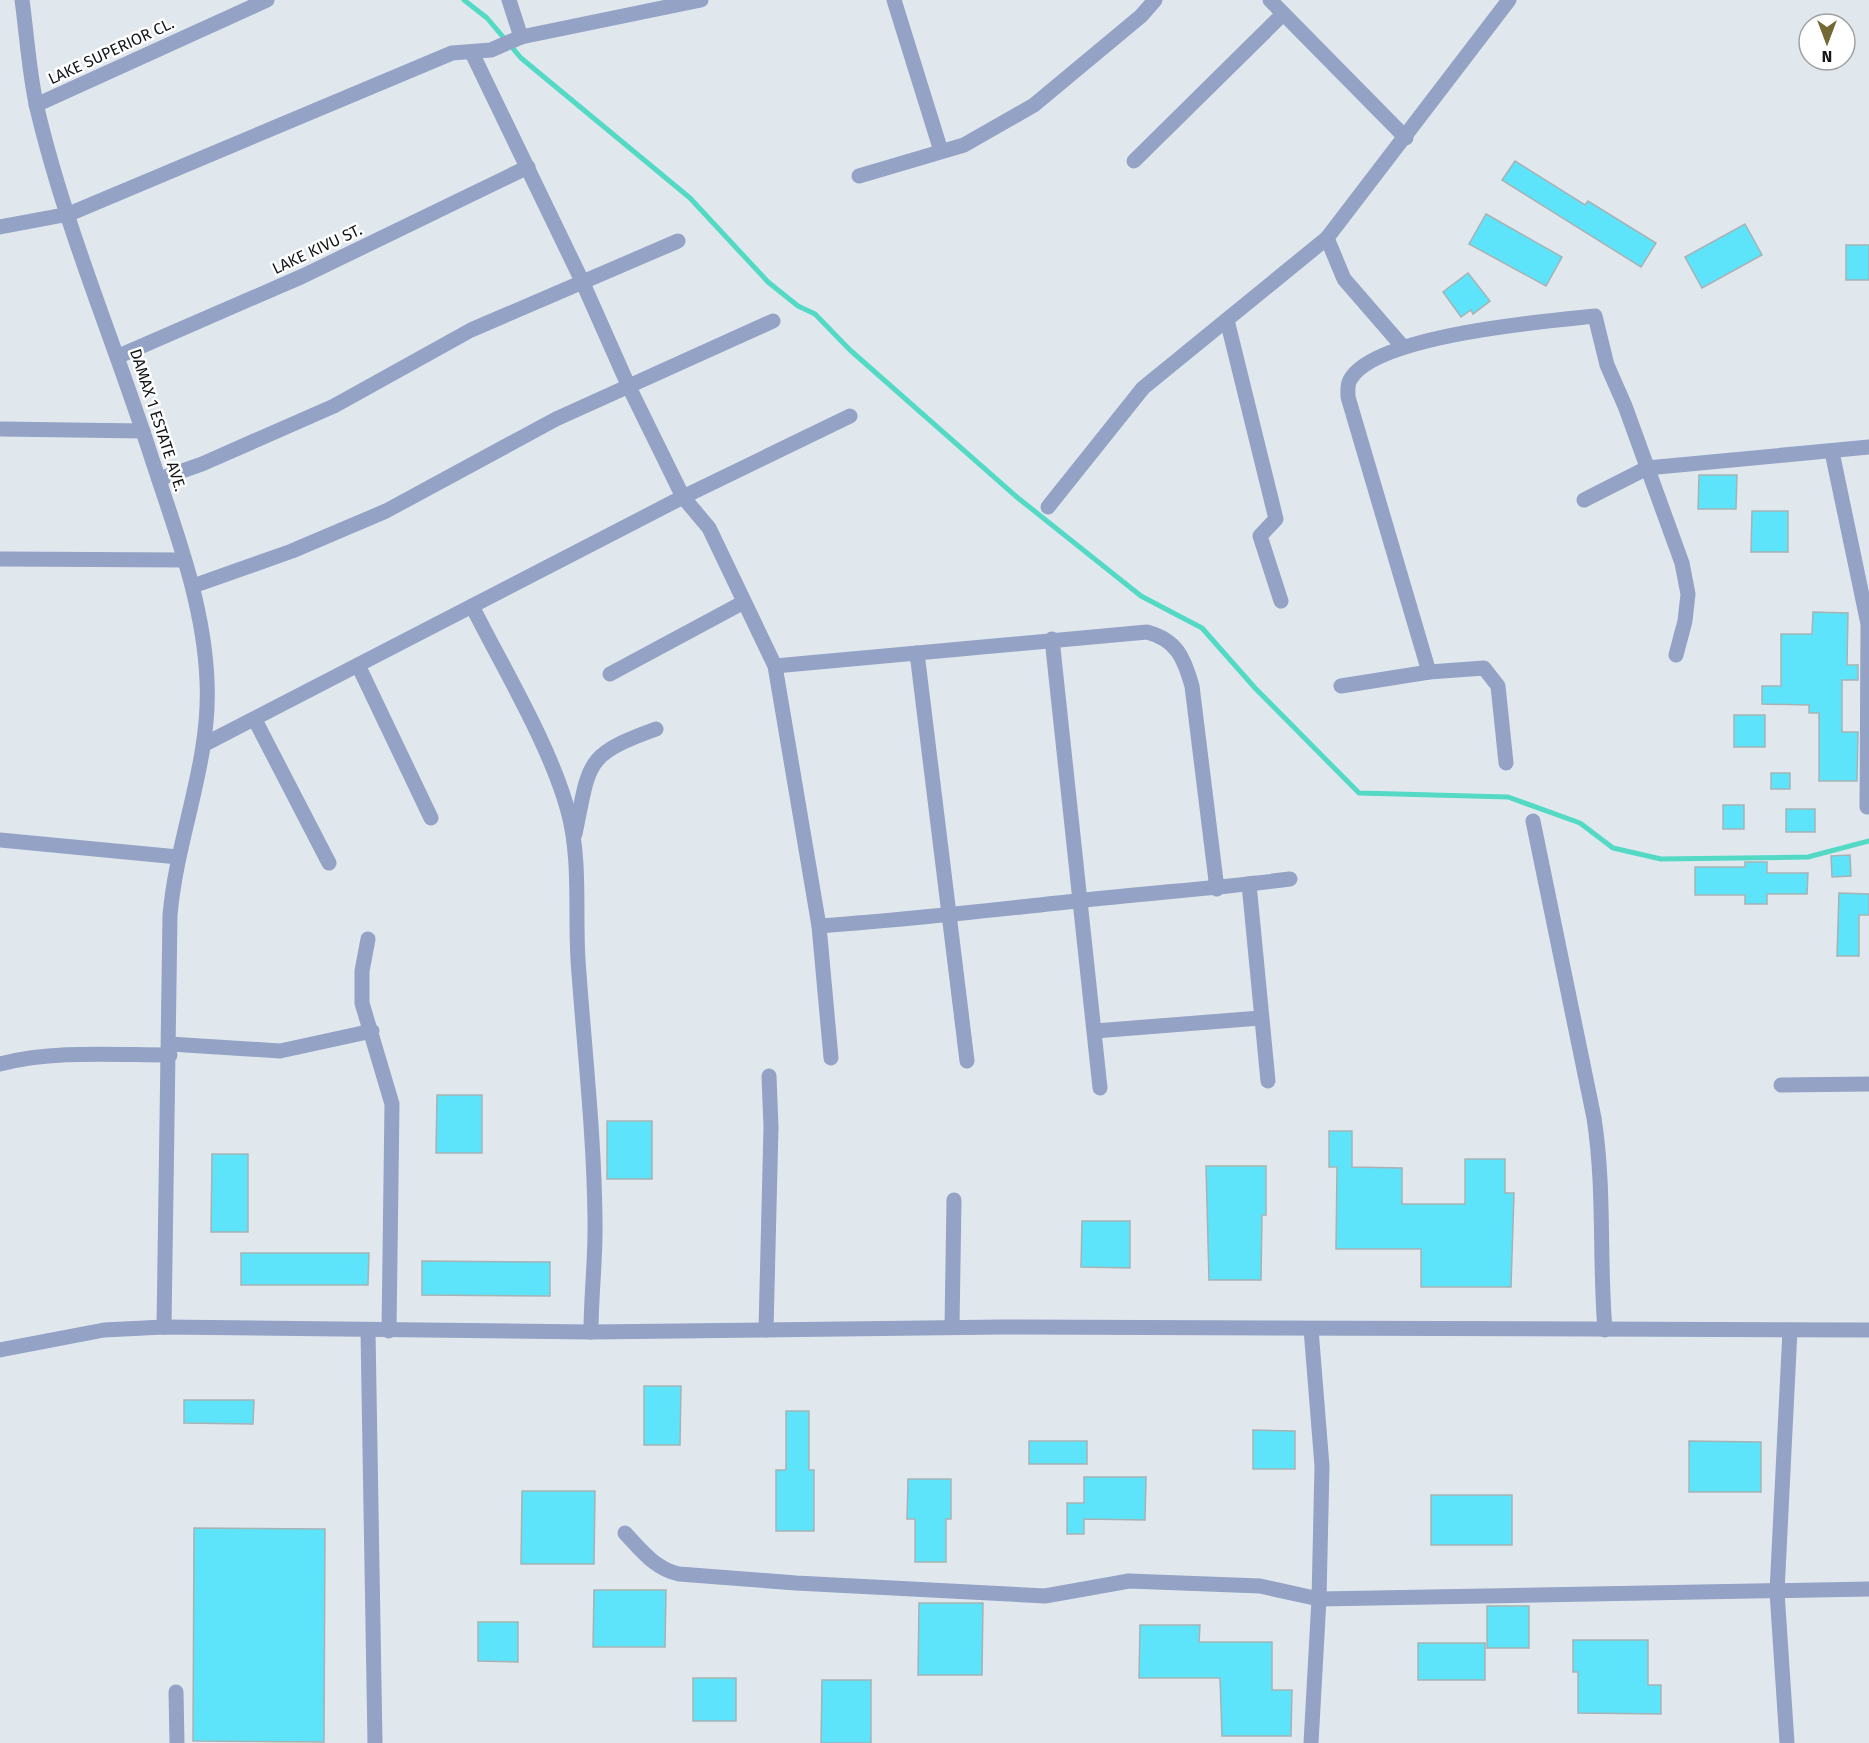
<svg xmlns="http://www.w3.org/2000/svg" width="1869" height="1743" font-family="'Fira Sans',sans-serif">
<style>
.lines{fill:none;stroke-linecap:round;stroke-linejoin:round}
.stream{stroke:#54d9c5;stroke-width:5}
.building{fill:#5ee4fa;stroke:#a7b2b4;stroke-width:1.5}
.minor{stroke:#94a2c5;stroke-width:15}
.labels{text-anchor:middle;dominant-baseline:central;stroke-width:5;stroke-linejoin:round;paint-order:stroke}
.street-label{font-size:16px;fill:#131618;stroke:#fff}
</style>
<rect width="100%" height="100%" fill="#e0e8ee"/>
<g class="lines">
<path class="stream" d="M 464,0 L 487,18 L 521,58 L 690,198 L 768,282 L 798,306 L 815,314 L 850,350 L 1018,498 L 1141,596 L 1202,628 L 1255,688 L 1359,793 L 1508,797 L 1580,823 L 1613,848 L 1661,859 L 1808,857 L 1869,841"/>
</g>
<g class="building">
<path d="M 1515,161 L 1585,205 L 1588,201 L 1656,243 L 1641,267 L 1502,180 Z"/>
<path d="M 1486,214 L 1562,257 L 1546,286 L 1469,244 Z"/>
<path d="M 1745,224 L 1762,255 L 1702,288 L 1685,257 Z"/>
<rect x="1846" y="245" width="23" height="35"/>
<path d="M 1468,273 L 1490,301 L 1473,314 L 1471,310 L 1461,317 L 1443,292 Z"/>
<path d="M 1699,475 L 1737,475 L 1736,509 L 1698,509 Z"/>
<path d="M 1752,511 L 1788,511 L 1788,552 L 1751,552 Z"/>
<path d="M 1813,612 L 1848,613 L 1847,665 L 1858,665 L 1858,680 L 1842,680 L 1842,732 L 1858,732 L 1857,781 L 1819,781 L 1819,713 L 1809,713 L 1809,705 L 1762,704 L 1762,686 L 1781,686 L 1781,634 L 1812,634 Z"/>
<rect x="1734" y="715" width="31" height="32"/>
<rect x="1771" y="773" width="19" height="16"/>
<rect x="1723" y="805" width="21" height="24"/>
<rect x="1786" y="809" width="29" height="23"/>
<path d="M 1850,855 L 1851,876 L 1832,877 L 1831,856 Z"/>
<path d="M 1745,862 L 1767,862 L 1767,873 L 1808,873 L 1807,894 L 1767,894 L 1767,904 L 1745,904 L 1745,895 L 1695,895 L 1695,867 L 1745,867 Z"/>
<path d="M 1839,893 L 1869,894 L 1869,915 L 1859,915 L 1859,956 L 1837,956 Z"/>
<path d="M 437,1095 L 482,1095 L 482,1153 L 436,1153 Z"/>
<rect x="607" y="1121" width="45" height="58"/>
<path d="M 1329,1131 L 1352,1131 L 1352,1167 L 1402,1168 L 1402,1204 L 1465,1204 L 1465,1159 L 1505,1159 L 1505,1193 L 1514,1193 L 1511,1287 L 1421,1287 L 1421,1249 L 1336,1249 L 1337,1167 L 1329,1167 Z"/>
<path d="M 212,1154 L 248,1154 L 248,1232 L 211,1232 Z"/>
<path d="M 1206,1166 L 1266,1166 L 1266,1215 L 1262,1215 L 1261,1280 L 1209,1280 Z"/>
<path d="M 1082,1221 L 1130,1221 L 1130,1268 L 1081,1267 Z"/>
<path d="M 241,1253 L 369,1253 L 368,1285 L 241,1285 Z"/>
<path d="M 422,1261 L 550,1262 L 550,1296 L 422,1295 Z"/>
<path d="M 644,1386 L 681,1386 L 680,1445 L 644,1445 Z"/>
<path d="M 184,1400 L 254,1400 L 253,1424 L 184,1423 Z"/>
<path d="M 786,1411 L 809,1411 L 809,1470 L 814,1470 L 814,1531 L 776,1531 L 776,1470 L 786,1470 Z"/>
<path d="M 1253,1430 L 1295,1431 L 1295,1469 L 1253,1469 Z"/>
<rect x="1029" y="1441" width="58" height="23"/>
<path d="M 1689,1441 L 1761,1442 L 1761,1492 L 1689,1492 Z"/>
<path d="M 1084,1477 L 1146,1477 L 1145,1520 L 1084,1519 L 1084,1534 L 1067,1534 L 1067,1503 L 1084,1503 Z"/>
<path d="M 908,1479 L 951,1479 L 951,1519 L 946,1519 L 946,1562 L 915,1562 L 915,1519 L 907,1519 Z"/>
<path d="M 522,1491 L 595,1491 L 594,1564 L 521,1564 Z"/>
<rect x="1431" y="1495" width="81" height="50"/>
<path d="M 194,1528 L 325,1529 L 324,1742 L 193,1741 Z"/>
<path d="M 594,1590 L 666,1590 L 665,1647 L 593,1647 Z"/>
<path d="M 919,1603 L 983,1603 L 982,1675 L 918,1675 Z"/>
<rect x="1487" y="1606" width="42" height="42"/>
<path d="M 478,1622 L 518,1622 L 518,1662 L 478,1661 Z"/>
<path d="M 1140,1625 L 1200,1625 L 1199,1642 L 1272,1642 L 1272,1690 L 1292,1690 L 1291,1736 L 1222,1736 L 1220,1678 L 1139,1678 Z"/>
<path d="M 1573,1640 L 1648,1640 L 1648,1685 L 1661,1685 L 1661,1714 L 1578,1713 L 1578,1672 L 1573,1672 Z"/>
<rect x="1418" y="1643" width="67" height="37"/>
<rect x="693" y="1678" width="43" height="43"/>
<path d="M 822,1680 L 871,1680 L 871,1743 L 821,1743 Z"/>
</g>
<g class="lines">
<g class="minor">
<path d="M 22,0 C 27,36 29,73 37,108 C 65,227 114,341 151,456 C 175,530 204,603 207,681 C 211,762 177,835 170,915 L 164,1327"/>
<path d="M 509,0 L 521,37"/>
<path d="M 894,0 L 941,151"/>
<path d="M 1270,0 L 1406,138"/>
<path d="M 472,53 L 582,281 L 629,387 L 683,497 L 709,528 L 775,666 L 819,926 L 831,1058"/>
<path d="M 36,105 L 267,0"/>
<path d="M 1134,161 L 1283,14"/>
<path d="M 859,176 L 964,145 L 1034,105 L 1141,16 L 1155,0"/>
<path d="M 0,227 L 69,214 L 452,53 L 491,50 L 521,37 L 701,0"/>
<path d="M 1327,238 L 1344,279 L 1403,347"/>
<path d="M 1227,320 L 1276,519 L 1260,536 L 1281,601"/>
<path d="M 119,356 L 303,276 L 528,167"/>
<path d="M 0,429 L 143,431"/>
<path d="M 1832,452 L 1868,624 L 1867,807"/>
<path d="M 159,479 L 202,464 L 334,406 L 471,330 L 678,241"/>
<path d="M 1584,500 L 1647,468 L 1869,447"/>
<path d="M 1048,507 L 1143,388 L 1327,238 L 1509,0"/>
<path d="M 0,559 L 184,560"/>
<path d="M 193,586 L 292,551 L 386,511 L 556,419 L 773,321"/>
<path d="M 472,606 C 503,668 550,745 568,811 C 581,859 575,911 578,960 C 584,1046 594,1132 595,1218 C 596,1256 591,1294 591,1332"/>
<path d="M 1052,639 L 1100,1088"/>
<path d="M 917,653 L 967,1061"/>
<path d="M 358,665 L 431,818"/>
<path d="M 775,666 L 1147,632 C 1177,640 1184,658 1192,686 L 1217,889"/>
<path d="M 1429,672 L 1348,397 C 1348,391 1347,385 1350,380 C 1374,335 1547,321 1595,316 L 1607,365 L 1625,406 L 1682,563 L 1688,594 L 1685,621 L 1676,655"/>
<path d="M 610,674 L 744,602"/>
<path d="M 1341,686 L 1429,672 L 1484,668 L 1498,686 L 1506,763"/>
<path d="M 255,720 L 329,863"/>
<path d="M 205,744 L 683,497 L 850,416"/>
<path d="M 1533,821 L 1594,1118 C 1605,1189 1599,1258 1605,1330"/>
<path d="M 575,834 C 590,762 584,755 656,729"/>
<path d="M 0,840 L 178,857"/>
<path d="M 1249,884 L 1268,1081"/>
<path d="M 819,926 C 906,920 991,910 1077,901 C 1148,893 1219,888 1290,879"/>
<path d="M 368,939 L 362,971 L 362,1003 L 392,1104 L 389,1331"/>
<path d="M 1095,1031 L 1260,1018"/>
<path d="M 170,1044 L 280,1051 L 372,1031"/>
<path d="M 0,1064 C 54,1050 114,1055 170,1055"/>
<path d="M 1781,1085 L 1869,1084"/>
<path d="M 952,1327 L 954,1200"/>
<path d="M 1311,1329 L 1322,1466 L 1319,1599 L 1311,1743"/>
<path d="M 766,1330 L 771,1127 L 769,1076"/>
<path d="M 368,1331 L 375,1743"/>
<path d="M 0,1350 L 104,1330 L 164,1327 L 591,1332 L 1003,1327 L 1869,1330"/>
<path d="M 625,1533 C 641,1550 655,1569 679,1574 L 796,1583 L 1045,1596 L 1129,1581 L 1260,1586 L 1319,1599 L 1869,1589"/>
<path d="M 176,1692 L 177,1743"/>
<path d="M 1787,1743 L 1777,1592 L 1790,1330"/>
</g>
</g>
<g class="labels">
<g class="street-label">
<text transform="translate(111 51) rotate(-25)">LAKE SUPERIOR CL.</text>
<text transform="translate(317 249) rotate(-25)">LAKE KIVU ST.</text>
<text transform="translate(158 420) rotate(72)">DAMAX 1 ESTATE AVE.</text>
</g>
</g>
<g transform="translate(1827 42) rotate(180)"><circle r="28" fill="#ffffff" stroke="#a1a2a3" stroke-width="1.5"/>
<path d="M0-4.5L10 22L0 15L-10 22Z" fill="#746835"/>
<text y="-9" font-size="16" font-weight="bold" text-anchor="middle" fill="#131618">N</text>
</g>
</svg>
